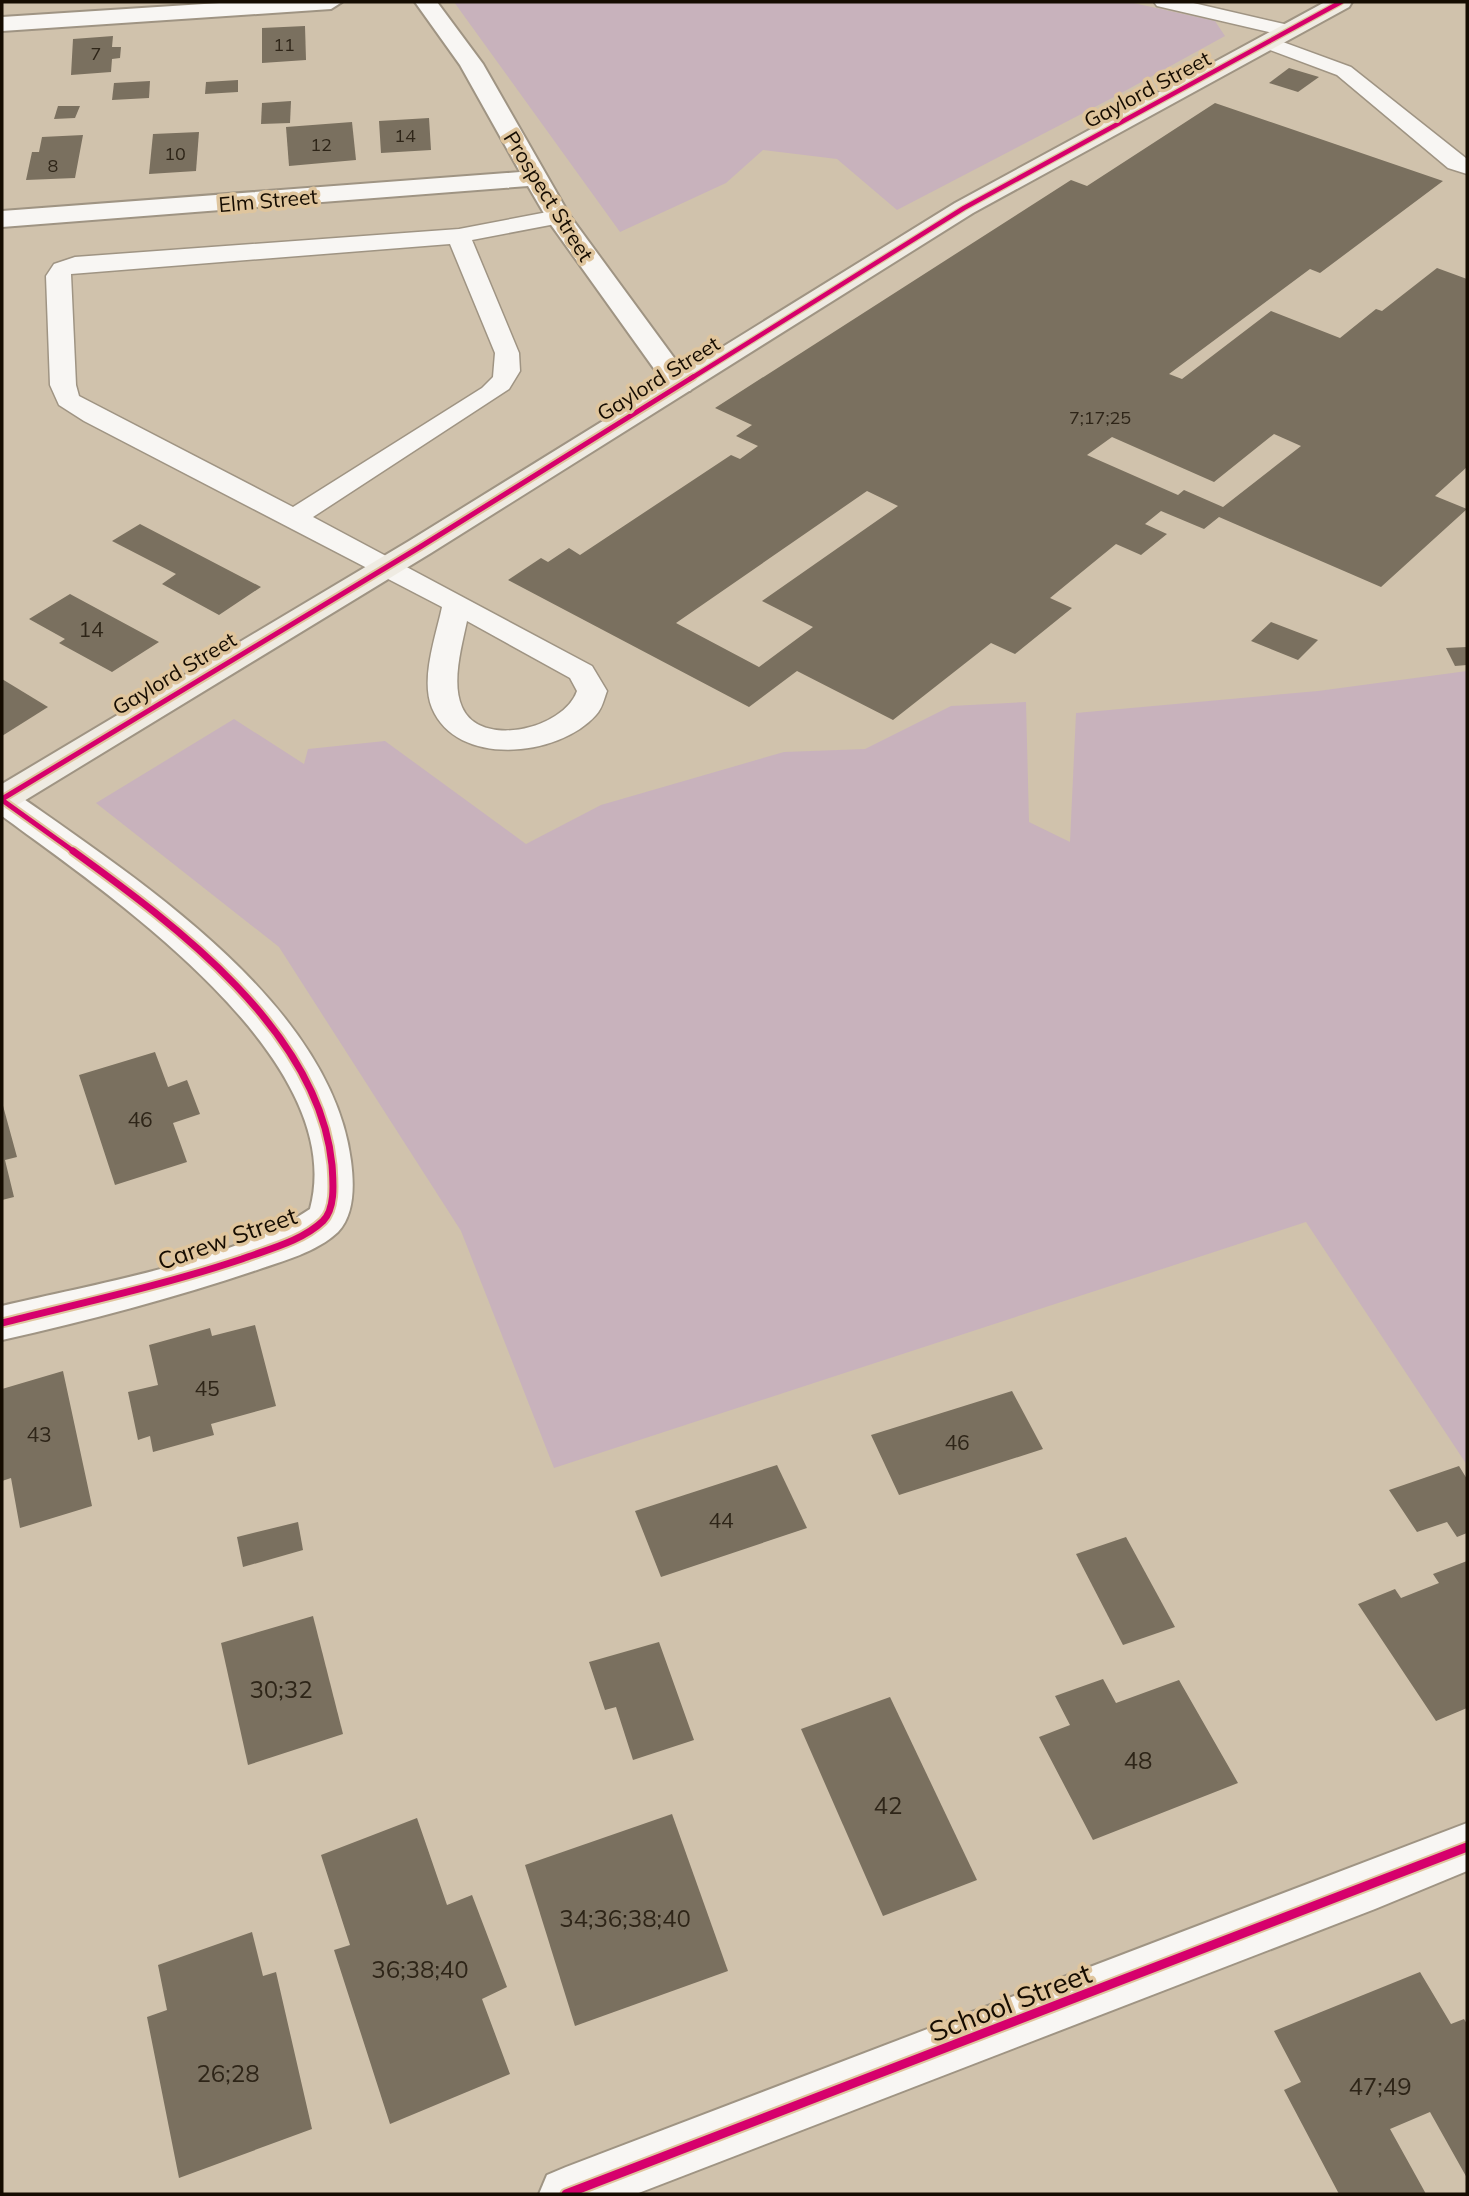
<svg xmlns="http://www.w3.org/2000/svg" width="1469" height="2196" font-family="Mulish,sans-serif">
<style>
.green{fill:#c8b2bc}
.building{fill:#7a705f;fill-rule:evenodd}
.lines{fill:none;stroke-linecap:round;stroke-linejoin:round}
.lane-casing{stroke:#9f9483;stroke-width:3}
.street-casing{stroke:#9f9483;stroke-width:4}
.secondary-casing{stroke:#9f9483;stroke-width:4}
.lane{fill:#f8f6f3;fill-rule:evenodd}
.street{fill:#f8f6f3;fill-rule:evenodd}
.secondary{fill:#efebe2;fill-rule:evenodd}
.cycleway-far3-casing{stroke:#dfc59d;stroke-width:7}
.cycleway-far2-casing{stroke:#dfc59d;stroke-width:9}
.cycleway-far1-casing{stroke:#dfc59d;stroke-width:11}
.cycleway-casing{stroke:#dfc59d;stroke-width:13}
.cycleway-far3{stroke:#d6006c;stroke-width:4.5}
.cycleway-far2{stroke:#d6006c;stroke-width:5}
.cycleway-far1{stroke:#d6006c;stroke-width:7}
.cycleway{stroke:#d6006c;stroke-width:9}
.labels{text-anchor:middle;dominant-baseline:central;stroke-width:7;stroke-linejoin:round;paint-order:stroke}
.far-number-label{font-size:18px;fill:#2e2518}
.far-street-label{font-size:21px;fill:#150c01;stroke:#dfc59d}
.number-label{font-size:21px;fill:#2e2518}
.street-label{font-size:24px;fill:#150c01;stroke:#dfc59d}
.near-number-label{font-size:24px;fill:#2e2518}
.near-street-label{font-size:28px;fill:#150c01;stroke:#dfc59d}
</style>
<rect width="100%" height="100%" fill="#d0c2ac"/>
<g class="green">
<path d="M 454,2 L 1129,2 L 1215,21 L 1225,36 L 1114,97 L 897,210 L 837,159 L 763,150 L 726,183 L 620,232 Z"/>
<path d="M 1467,671 L 1467,1465 L 1306,1222 L 554,1468 L 461,1231 L 279,947 L 96,803 L 234,719 L 304,764 L 308,749 L 385,741 L 526,844 L 601,805 L 784,752 L 865,749 L 951,706 L 1026,702 L 1029,822 L 1070,842 L 1076,713 L 1318,691 Z"/>
</g>
<g class="building">
<path d="M 305,26 L 306,60 L 262,63 L 262,28 Z"/>
<path d="M 113,36 L 112,47 L 121,47 L 120,58 L 112,59 L 111,72 L 71,75 L 73,39 Z"/>
<path d="M 1289,68 L 1319,77 L 1298,92 L 1269,83 Z"/>
<path d="M 238,80 L 238,92 L 205,94 L 206,82 Z"/>
<path d="M 150,81 L 149,98 L 112,100 L 114,83 Z"/>
<path d="M 291,101 L 290,123 L 261,124 L 262,103 Z"/>
<path d="M 1215,103 L 1443,181 L 1320,273 L 1310,269 L 1169,374 L 1182,379 L 1271,311 L 1340,338 L 1376,309 L 1382,311 L 1437,268 L 1467,279 L 1467,467 L 1435,496 L 1467,509 L 1381,587 L 1219,517 L 1204,529 L 1161,511 L 1145,524 L 1167,534 L 1141,555 L 1116,544 L 1050,598 L 1072,608 L 1015,654 L 991,643 L 893,720 L 797,671 L 749,707 L 508,580 L 541,558 L 548,562 L 569,548 L 580,555 L 731,455 L 740,459 L 758,446 L 736,436 L 752,425 L 715,408 L 1071,180 L 1087,186 ZM 1274,434 L 1301,446 L 1223,507 L 1184,490 L 1178,495 L 1087,455 L 1112,437 L 1214,482 ZM 867,491 L 898,506 L 762,601 L 813,627 L 759,667 L 676,623 Z"/>
<path d="M 58,106 L 80,106 L 75,118 L 54,119 Z"/>
<path d="M 429,118 L 431,150 L 381,153 L 379,121 Z"/>
<path d="M 352,122 L 356,160 L 289,166 L 286,127 Z"/>
<path d="M 199,132 L 196,171 L 149,174 L 153,134 Z"/>
<path d="M 83,135 L 75,178 L 26,180 L 32,152 L 39,152 L 42,137 Z"/>
<path d="M 140,524 L 261,587 L 219,615 L 162,584 L 176,574 L 112,541 Z"/>
<path d="M 70,594 L 159,642 L 112,672 L 59,643 L 65,639 L 29,619 Z"/>
<path d="M 1271,622 L 1318,640 L 1298,660 L 1251,641 Z"/>
<path d="M 1467,647 L 1467,665 L 1455,666 L 1446,648 Z"/>
<path d="M 2,679 L 48,707 L 2,736 Z"/>
<path d="M 155,1052 L 168,1087 L 187,1080 L 200,1114 L 173,1123 L 187,1162 L 115,1185 L 79,1075 Z"/>
<path d="M 2,1102 L 17,1157 L 5,1160 L 14,1197 L 2,1200 Z"/>
<path d="M 255,1325 L 276,1406 L 211,1424 L 214,1435 L 153,1452 L 150,1436 L 138,1440 L 128,1392 L 158,1385 L 149,1345 L 210,1328 L 212,1336 Z"/>
<path d="M 63,1371 L 92,1506 L 20,1528 L 11,1478 L 2,1481 L 2,1389 Z"/>
<path d="M 1012,1391 L 1043,1449 L 899,1495 L 871,1435 Z"/>
<path d="M 777,1465 L 807,1528 L 661,1577 L 635,1511 Z"/>
<path d="M 1459,1466 L 1467,1479 L 1467,1533 L 1457,1537 L 1447,1522 L 1417,1532 L 1389,1490 Z"/>
<path d="M 298,1522 L 303,1550 L 243,1567 L 237,1537 Z"/>
<path d="M 1126,1537 L 1175,1627 L 1123,1645 L 1076,1554 Z"/>
<path d="M 1467,1561 L 1467,1708 L 1436,1721 L 1358,1604 L 1395,1589 L 1401,1598 L 1439,1583 L 1433,1574 Z"/>
<path d="M 313,1616 L 343,1734 L 248,1765 L 221,1643 Z"/>
<path d="M 659,1642 L 694,1740 L 633,1760 L 616,1707 L 605,1710 L 589,1662 Z"/>
<path d="M 1103,1679 L 1116,1703 L 1179,1680 L 1238,1783 L 1093,1840 L 1039,1737 L 1070,1725 L 1055,1696 Z"/>
<path d="M 890,1697 L 977,1880 L 883,1916 L 801,1729 Z"/>
<path d="M 672,1814 L 728,1971 L 575,2026 L 525,1865 Z"/>
<path d="M 417,1818 L 447,1905 L 472,1895 L 507,1987 L 482,1999 L 510,2074 L 390,2124 L 334,1950 L 350,1945 L 321,1855 Z"/>
<path d="M 252,1932 L 263,1976 L 276,1972 L 312,2129 L 179,2178 L 147,2017 L 167,2010 L 158,1965 Z"/>
<path d="M 1420,1972 L 1451,2024 L 1464,2019 L 1467,2024 L 1467,2178 L 1430,2112 L 1390,2129 L 1426,2194 L 1339,2194 L 1284,2090 L 1301,2082 L 1274,2031 Z"/>
</g>
<g class="lines">
<g class="lane-casing">
<g id="lane">
<path d="M 1154,2 L 1189,2 L 1297,27 L 1300,31 L 1290,37 L 1157,6 Z"/>
<path d="M 1269,37 L 1351,67 L 1467,159 L 1467,174 L 1448,168 L 1337,75 L 1262,47 L 1259,43 Z"/>
<path d="M 558,210 L 566,212 L 570,217 L 566,222 L 472,240 L 519,353 L 520,371 L 509,389 L 313,517 L 592,666 L 607,691 C 604,699 602,709 596,715 C 559,757 457,768 432,708 C 420,679 436,636 442,607 L 84,421 L 59,405 L 50,385 L 46,276 L 54,264 L 75,257 L 459,229 ZM 450,244 L 495,353 L 493,377 L 482,388 L 293,507 L 79,396 L 76,385 L 71,274 ZM 467,621 L 570,678 L 577,691 C 564,729 480,749 462,707 C 451,683 462,645 467,621 Z"/>
</g>
</g>
<g class="street-casing">
<g id="street">
<path d="M 235,2 L 342,2 L 331,9 L 2,31 L 2,17 Z"/>
<path d="M 415,2 L 437,2 L 483,64 L 570,216 L 694,385 L 690,391 L 670,391 L 549,222 L 528,186 L 2,227 L 2,211 L 520,172 L 460,65 Z"/>
<path d="M 2,789 L 14,792 C 134,877 331,1002 351,1161 C 354,1184 355,1214 338,1232 C 317,1252 283,1261 257,1270 C 174,1298 87,1321 2,1340 L 2,1306 C 93,1284 234,1261 310,1209 C 351,1057 105,892 2,816 Z"/>
<path d="M 1467,1823 L 1467,1871 L 1375,1909 L 636,2194 L 539,2194 L 547,2175 L 566,2167 Z"/>
</g>
</g>
<g class="secondary-casing">
<path id="secondary" d="M 1325,2 L 1352,2 L 1349,7 L 973,213 L 431,553 L 14,807 L 2,810 L 2,784 L 409,541 L 955,203 Z"/>
</g>
<use href="#lane" class="lane"/>
<use href="#street" class="street"/>
<use href="#secondary" class="secondary"/>
<g class="cycleway-far3-casing">
<path id="cycleway-far3" d="M 690,379 L 964,208 L 1341,2"/>
</g>
<g class="cycleway-far2-casing">
<g id="cycleway-far2">
<path d="M 2,799 L 420,547 L 693,377"/>
<path d="M 2,800 L 76,853"/>
</g>
</g>
<g class="cycleway-far1-casing">
<path id="cycleway-far1" d="M 2,1323 C 82,1303 164,1285 242,1259 C 269,1249 302,1241 323,1221 C 336,1208 333,1181 332,1165 C 319,1031 174,924 73,851"/>
</g>
<g class="cycleway-casing">
<path id="cycleway" d="M 566,2194 L 1467,1847"/>
</g>
<use href="#cycleway-far3" class="cycleway-far3"/>
<use href="#cycleway-far2" class="cycleway-far2"/>
<use href="#cycleway-far1" class="cycleway-far1"/>
<use href="#cycleway" class="cycleway"/>
</g>
<g class="labels">
<g class="far-number-label">
<text x="284" y="44">11</text>
<text x="96" y="53">7</text>
<text x="405" y="135">14</text>
<text x="321" y="144">12</text>
<text x="175" y="153">10</text>
<text x="53" y="165">8</text>
<text x="1100" y="417">7;17;25</text>
</g>
<g class="far-street-label">
<text transform="translate(1147 89) rotate(-28)">Gaylord Street</text>
<text transform="translate(549 196) rotate(58)">Prospect Street</text>
<text transform="translate(268 200) rotate(-5)">Elm Street</text>
<text transform="translate(658 378) rotate(-32)">Gaylord Street</text>
<text transform="translate(174 673) rotate(-31)">Gaylord Street</text>
</g>
<g class="number-label">
<text x="91" y="629">14</text>
<text x="140" y="1119">46</text>
<text x="207" y="1388">45</text>
<text x="39" y="1434">43</text>
<text x="957" y="1442">46</text>
<text x="721" y="1520">44</text>
</g>
<g class="street-label">
<text transform="translate(227 1238) rotate(-19)">Carew Street</text>
</g>
<g class="near-number-label">
<text x="281" y="1689">30;32</text>
<text x="1138" y="1760">48</text>
<text x="888" y="1805">42</text>
<text x="625" y="1918">34;36;38;40</text>
<text x="420" y="1969">36;38;40</text>
<text x="228" y="2073">26;28</text>
<text x="1380" y="2086">47;49</text>
</g>
<g class="near-street-label">
<text transform="translate(1010 2002) rotate(-21)">School Street</text>
</g>
</g>
<rect width="1469" height="2196" fill="none" stroke="#150c01" stroke-width="7"/>
</svg>
